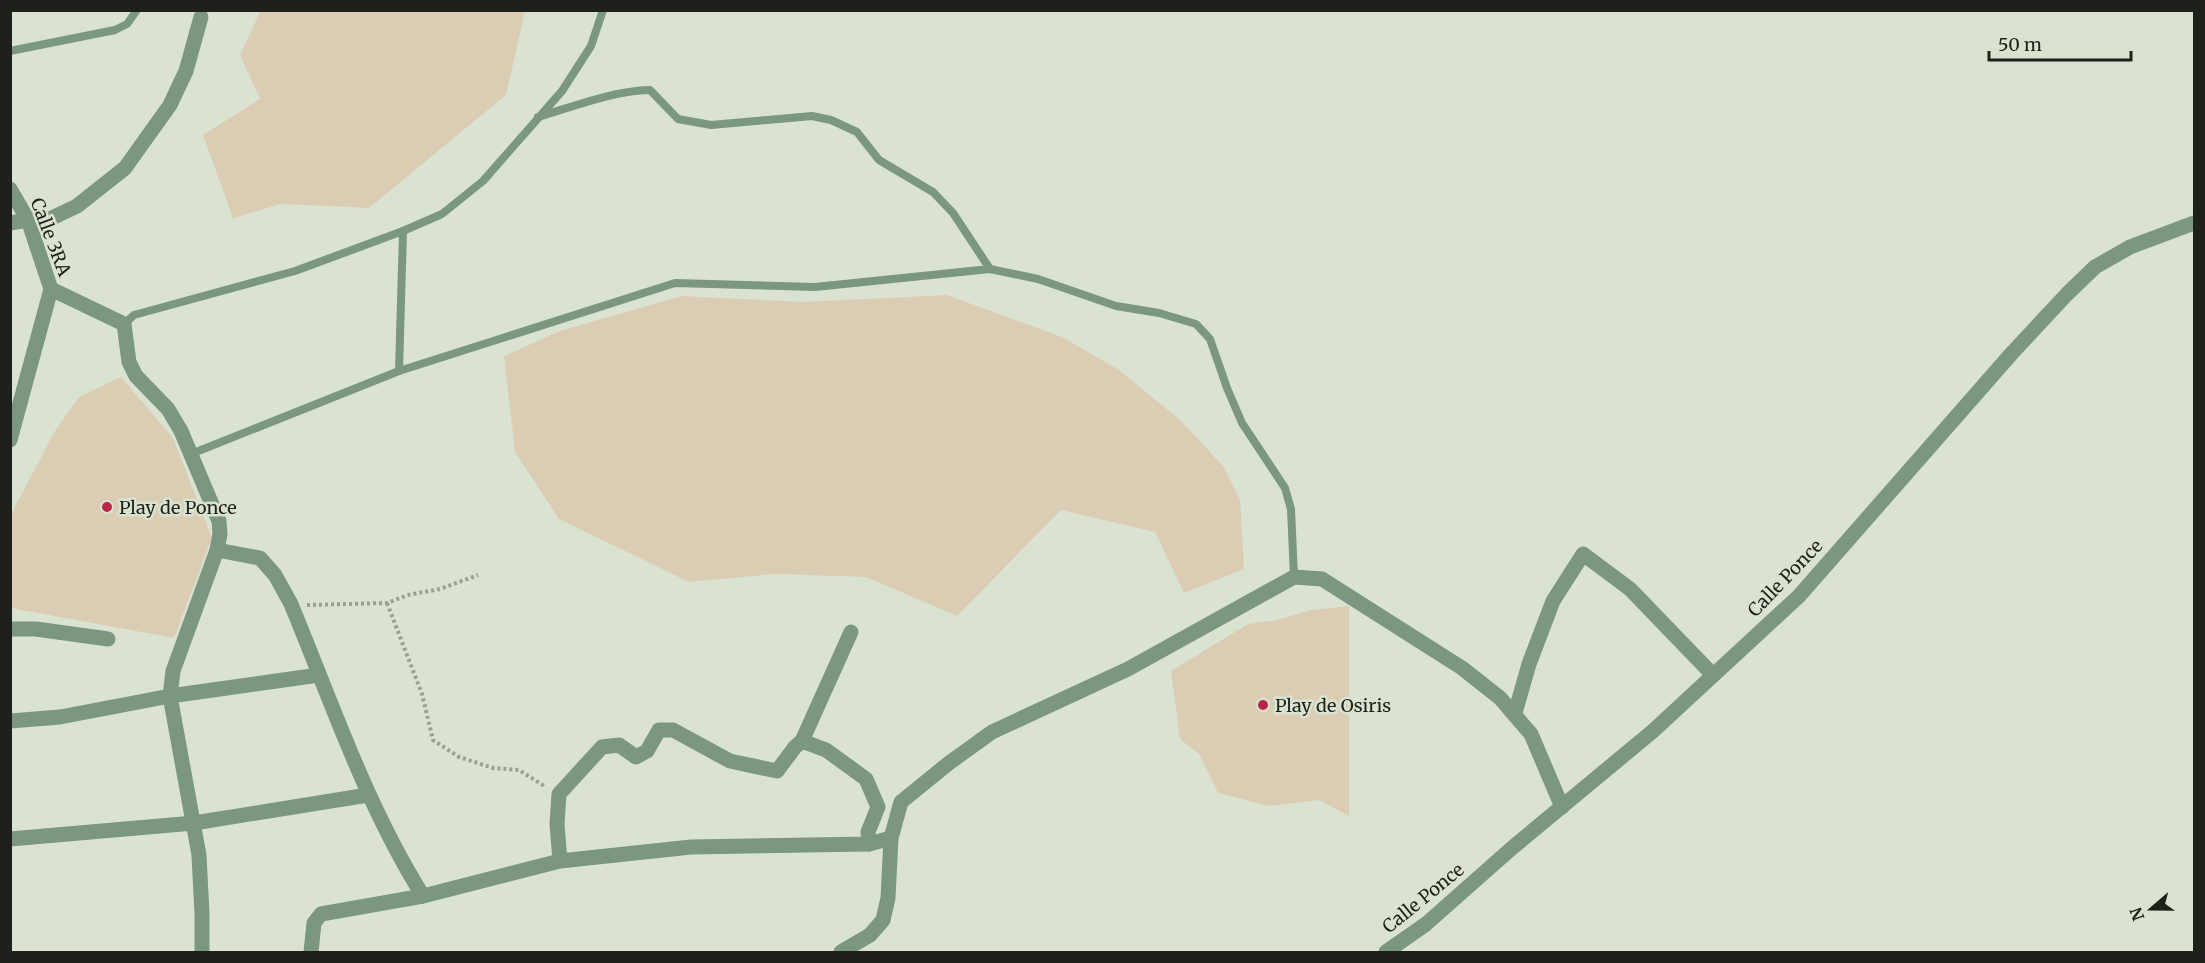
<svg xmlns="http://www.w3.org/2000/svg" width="2205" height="963" font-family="Merriweather,serif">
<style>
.green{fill:#dbcdb3}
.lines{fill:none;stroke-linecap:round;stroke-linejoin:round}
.path{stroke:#99a091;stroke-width:4;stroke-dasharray:3 3;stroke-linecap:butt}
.service{stroke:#7b9781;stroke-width:8}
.minor{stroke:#7b9781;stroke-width:15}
.poi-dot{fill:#b92748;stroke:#dae3d1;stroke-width:2}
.labels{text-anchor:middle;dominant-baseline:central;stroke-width:5;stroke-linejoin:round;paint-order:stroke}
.street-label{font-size:18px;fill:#1e211a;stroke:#dae3d1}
.poi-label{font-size:18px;fill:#1e211a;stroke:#dae3d1;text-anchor:start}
</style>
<rect width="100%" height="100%" fill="#dae3d1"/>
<g class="green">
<path d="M 261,10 L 525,10 L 525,11 L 506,95 L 369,208 L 281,204 L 233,218 L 203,135 L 260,99 L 240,55 Z"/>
<path d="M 947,295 L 1062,337 L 1119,370 L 1180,420 L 1224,467 L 1240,500 L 1244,569 L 1184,593 L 1155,532 L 1061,510 L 957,616 L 866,577 L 776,574 L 689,582 L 559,519 L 515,452 L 504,356 L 560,331 L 682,296 L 803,302 Z"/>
<path d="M 121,377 L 173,438 L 212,538 L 174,638 L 11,608 L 11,514 L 55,431 L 79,397 Z"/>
<path d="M 1349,606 L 1349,816 L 1319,800 L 1269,806 L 1218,793 L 1199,754 L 1180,739 L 1171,671 L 1248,624 L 1277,620 L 1311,610 Z"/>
</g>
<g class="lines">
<g class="path">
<path d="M 387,603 L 422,694 L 433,740 L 459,757 L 493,768 L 519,770 L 546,787"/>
<path d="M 307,605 L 387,603 L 408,595 L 440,589 L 478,575"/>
</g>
<g class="service">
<path d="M 10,51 L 115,30 L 127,24 L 137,10"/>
<path d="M 538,117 C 575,106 612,91 650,90 L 678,119 L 711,125 L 812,116 L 831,120 L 857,132 L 879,160 L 933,192 L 953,213 L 990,269"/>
<path d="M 124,324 L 134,315 L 295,271 L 403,231 L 442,214 L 483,181 L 562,91 L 591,46 L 603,10"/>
<path d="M 399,371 L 403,231"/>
<path d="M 191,454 L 399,371 L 675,283 L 815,287 L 990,269 L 1038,279 L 1116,306 L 1159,313 L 1196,324 L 1210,339 L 1227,388 L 1242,423 L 1285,488 L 1291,509 L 1294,577"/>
</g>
<g class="minor">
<path d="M 10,189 L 28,220 L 51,289 L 10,440"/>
<path d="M 10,223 L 28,220"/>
<path d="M 31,228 L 77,206 L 125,168 L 170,105 L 186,71 L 201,17"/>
<path d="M 51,289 L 124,324 L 129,362 L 136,376 L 168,409 L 181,431 L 219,521 L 220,534 L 217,550 L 173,671 L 170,696 L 199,855 L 202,914 L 202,952"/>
<path d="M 217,550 L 260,558 L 275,575 L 291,604 C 332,703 366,805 423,896"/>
<path d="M 10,629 L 36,629 L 108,639"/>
<path d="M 1515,713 L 1529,664 L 1553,601 L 1583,554 L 1630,589 L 1712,674"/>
<path d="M 10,721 L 60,717 L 170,696 L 319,675"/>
<path d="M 802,741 L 851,632"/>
<path d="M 10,839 L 194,823 L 368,795"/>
<path d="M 560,861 L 557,824 L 559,794 L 602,747 L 619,745 L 636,757 L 647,751 L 659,730 L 673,730 L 730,761 L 777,771 L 795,747 L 802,741 L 826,750 L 866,779 L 878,807 L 868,832 L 869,844"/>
<path d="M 311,952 L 314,923 L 321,914 L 423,896 L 560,861 L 691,847 L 869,844 L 891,838"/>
<path d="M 841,952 L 870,935 L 883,920 L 888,898 L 891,838 L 901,802 L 949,763 L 992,732 L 1128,669 L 1294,577 L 1322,579 L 1462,668 L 1500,698 L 1531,734 L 1562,807"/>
<path d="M 1386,952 L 1426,924 L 1512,848 L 1653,731 L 1799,596 L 2012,353 L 2067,294 L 2095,267 L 2130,247 L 2194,223"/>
</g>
</g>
<g class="poi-dot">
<circle cx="107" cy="507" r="6"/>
<circle cx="1263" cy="705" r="6"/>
</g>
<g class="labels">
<g class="street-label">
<text transform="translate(51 237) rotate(69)">Calle 3RA</text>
<text transform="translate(1785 578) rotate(-46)">Calle Ponce</text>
<text transform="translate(1423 898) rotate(-39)">Calle Ponce</text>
</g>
<g class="poi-label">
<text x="119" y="507">Play de Ponce</text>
<text x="1275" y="705">Play de Osiris</text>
</g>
</g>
<rect width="2205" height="963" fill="none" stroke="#1e211a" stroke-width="24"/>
<g transform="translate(2151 909) rotate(250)" stroke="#dae3d1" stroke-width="4.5" paint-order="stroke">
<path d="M0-4.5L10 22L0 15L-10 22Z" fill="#1e211a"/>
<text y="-9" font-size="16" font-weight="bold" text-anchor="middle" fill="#1e211a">N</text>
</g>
<path d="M1989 51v9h142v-9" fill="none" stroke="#1e211a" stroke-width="3"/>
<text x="1998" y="51" font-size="18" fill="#1e211a" stroke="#dae3d1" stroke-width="4.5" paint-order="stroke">50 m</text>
</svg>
